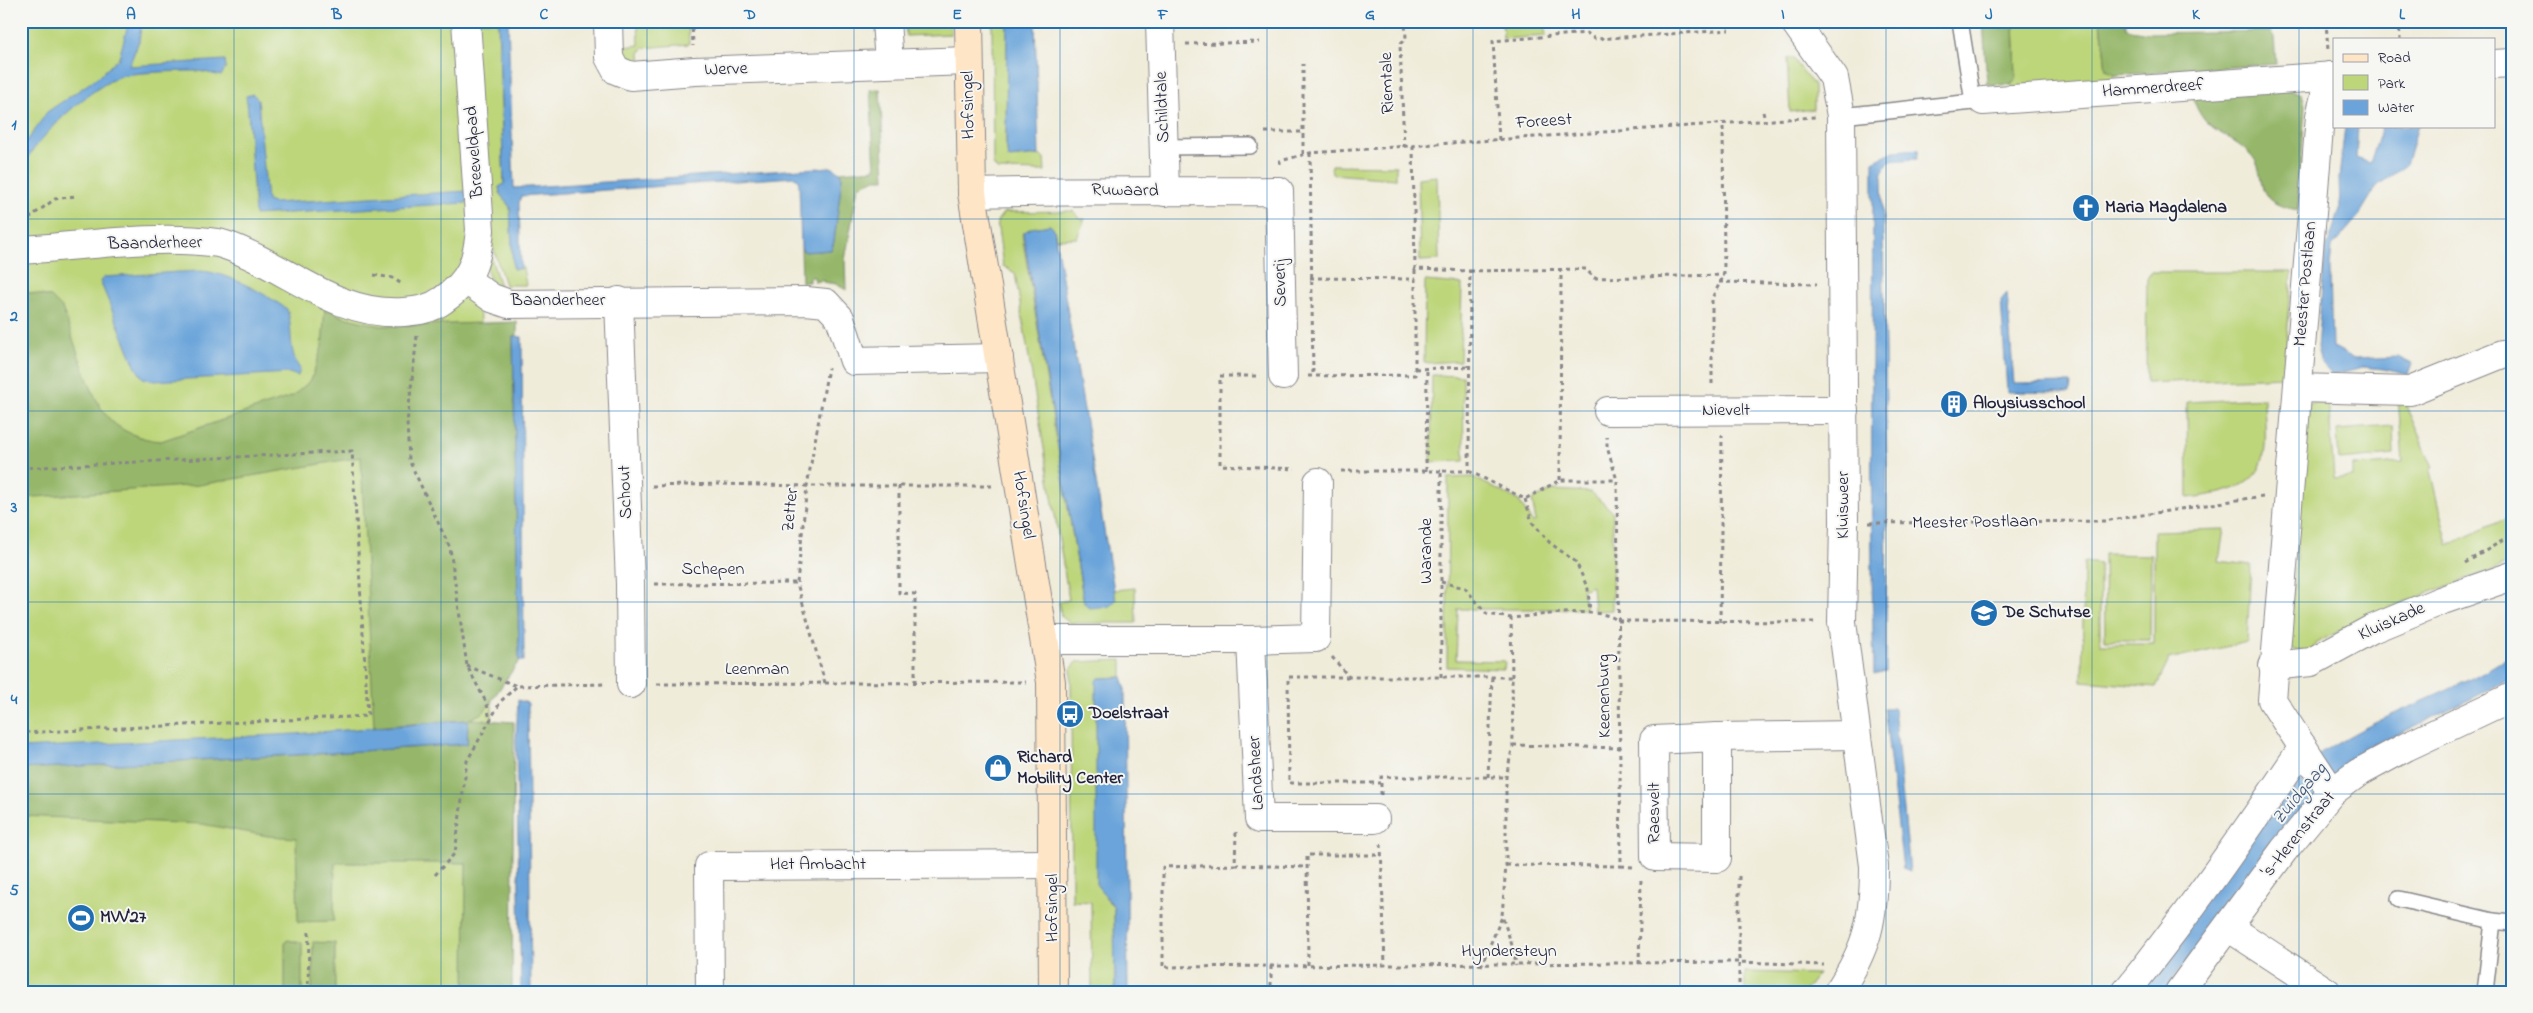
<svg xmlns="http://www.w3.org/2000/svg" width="2533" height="1013" font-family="'Indie Flower',sans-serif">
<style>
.green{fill:#bdd67a;stroke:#707c5a}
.forest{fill:#96b76a;stroke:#5c6c52}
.water{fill:#6ba4da;stroke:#46638a}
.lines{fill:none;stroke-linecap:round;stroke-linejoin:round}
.lane-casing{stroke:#89878a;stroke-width:18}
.street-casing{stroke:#89878a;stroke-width:30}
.secondary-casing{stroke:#89878a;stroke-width:30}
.path{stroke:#89878a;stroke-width:3;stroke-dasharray:4 4;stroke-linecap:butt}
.lane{stroke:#fff;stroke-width:15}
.street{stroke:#fff;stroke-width:28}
.secondary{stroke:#fee5c5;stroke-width:28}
.grid{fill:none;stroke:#1f6fb2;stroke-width:1;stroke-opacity:0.55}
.labels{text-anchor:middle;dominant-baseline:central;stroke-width:4;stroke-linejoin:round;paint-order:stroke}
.street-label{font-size:18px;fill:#22223b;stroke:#f6f6f2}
.poi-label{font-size:18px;font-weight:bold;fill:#22223b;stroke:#f6f6f2;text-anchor:start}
.water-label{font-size:19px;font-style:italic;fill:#3f567b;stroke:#f6f6f2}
.neatline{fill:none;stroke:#1f6fb2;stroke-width:2}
.grid-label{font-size:16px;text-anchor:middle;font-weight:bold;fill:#1f6fb2}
</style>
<rect width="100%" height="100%" fill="#f6f6f2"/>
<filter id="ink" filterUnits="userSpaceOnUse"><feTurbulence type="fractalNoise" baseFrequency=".02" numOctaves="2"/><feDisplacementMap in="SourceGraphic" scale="10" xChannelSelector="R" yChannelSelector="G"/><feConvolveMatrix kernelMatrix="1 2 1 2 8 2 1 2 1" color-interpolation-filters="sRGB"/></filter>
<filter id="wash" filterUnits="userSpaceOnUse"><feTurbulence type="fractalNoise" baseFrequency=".0096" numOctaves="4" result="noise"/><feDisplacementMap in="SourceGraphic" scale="20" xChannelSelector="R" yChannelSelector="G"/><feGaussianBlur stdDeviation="1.12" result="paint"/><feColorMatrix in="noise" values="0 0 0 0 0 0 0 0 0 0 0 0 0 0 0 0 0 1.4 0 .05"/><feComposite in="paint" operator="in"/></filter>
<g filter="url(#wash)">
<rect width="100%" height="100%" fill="#f0ecda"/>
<g class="green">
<path d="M 21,21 L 498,21 L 504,185 L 499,187 L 500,194 L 510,207 L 513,268 L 523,268 L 526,285 L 505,285 L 489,234 L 478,260 L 501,992 L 21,992 Z"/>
<path d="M 638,21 L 688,21 L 689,44 L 643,48 L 640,53 L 641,68 L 630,66 L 618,48 L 639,45 Z"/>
<path d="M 905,21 L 951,21 L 951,34 L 906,36 Z"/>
<path d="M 992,21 L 1007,21 L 1006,143 L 1008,158 L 1039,155 L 1044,158 L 1045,171 L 997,170 L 993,164 Z"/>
<path d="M 1502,21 L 1544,21 L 1546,36 L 1503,39 Z"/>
<path d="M 2014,21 L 2101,21 L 2106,69 L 2117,75 L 2108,82 L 2016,90 L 2011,85 L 2016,79 Z"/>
<path d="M 1787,58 L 1793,58 L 1814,86 L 1814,109 L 1790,112 Z"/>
<path d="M 1331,165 L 1396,166 L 1396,179 L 1332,174 Z"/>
<path d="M 1437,176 L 1439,260 L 1420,261 L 1418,178 Z"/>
<path d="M 1073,211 L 1081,219 L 1085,219 L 1077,238 L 1056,239 L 1054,229 L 1023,233 L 1022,235 L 1084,603 L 1116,600 L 1114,590 L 1135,588 L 1136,623 L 1070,623 L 1061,616 L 1059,602 L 1069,600 L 1015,273 L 1003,266 L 997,221 L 1004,212 Z"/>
<path d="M 489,252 L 501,289 C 486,279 485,269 489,252 Z"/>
<path d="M 2151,272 L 2292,272 L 2284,377 L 2146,383 L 2147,279 Z"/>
<path d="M 1425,281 L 1462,284 L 1460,361 L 1424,363 Z"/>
<path d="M 1432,375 L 1463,376 L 1464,461 L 1431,462 Z"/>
<path d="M 2328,397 L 2334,479 L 2352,477 L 2352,466 L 2403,462 L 2398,397 L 2402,397 L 2433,467 L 2430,471 L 2448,545 L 2512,516 L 2512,562 L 2369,615 L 2317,643 L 2311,653 L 2294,650 L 2289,647 L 2308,405 Z"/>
<path d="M 2264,398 C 2264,418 2269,449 2260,467 C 2248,492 2211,495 2188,498 L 2187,402 Z"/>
<path d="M 2393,426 L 2394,455 L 2339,460 L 2337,430 Z"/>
<path d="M 1473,477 L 1519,501 L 1532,522 L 1536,521 L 1532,500 L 1553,490 L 1591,492 L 1613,512 L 1612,610 L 1594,611 L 1592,586 L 1582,590 L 1586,609 L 1458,609 L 1456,660 L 1505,661 L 1504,669 L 1447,667 L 1448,478 Z"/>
<path d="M 2224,529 L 2219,561 L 2251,565 L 2247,642 L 2169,660 L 2156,687 L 2082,681 L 2084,562 L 2100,564 L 2100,644 L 2154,644 L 2154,531 Z"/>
<path d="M 2104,554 L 2151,555 L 2150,640 L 2105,640 Z"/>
<path d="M 1122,660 L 1122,677 L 1099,678 L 1105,898 L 1114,907 L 1115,992 L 1092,992 L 1091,902 L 1072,901 L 1071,669 L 1077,662 Z"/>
<path d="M 1745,972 L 1818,974 L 1804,992 L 1745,992 Z"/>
</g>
<g class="forest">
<path d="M 1983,21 L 2014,21 L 2016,79 L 2011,85 L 1987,84 Z"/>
<path d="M 2101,21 L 2126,21 L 2126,27 L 2130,30 L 2149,33 L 2270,31 L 2274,37 L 2276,64 L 2117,75 L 2106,70 Z"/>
<path d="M 880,89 L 885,179 L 875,179 L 858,187 L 845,260 L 846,290 L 836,284 L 823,282 L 823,280 L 815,282 L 814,277 L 809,277 L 809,282 L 802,282 L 801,248 L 803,251 L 833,246 L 842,178 L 840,172 L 875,169 L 870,90 Z"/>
<path d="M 2291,90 L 2302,94 L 2305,105 L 2298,210 C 2288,208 2277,206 2269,199 C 2258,187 2263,169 2253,157 C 2228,128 2207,140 2192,96 Z"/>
<path d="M 21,291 L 51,297 L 62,308 C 73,336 89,394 106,415 C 118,431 142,440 161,441 L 293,396 L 311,380 L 322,347 L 325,308 L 343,317 L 381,326 L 517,322 L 517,336 L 513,337 L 519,661 L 483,713 L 469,719 L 514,722 L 512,992 L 465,992 L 466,863 L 335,863 L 334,921 L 298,922 L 296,838 L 268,836 L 202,824 L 21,816 L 21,769 L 315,754 L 467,744 L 468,720 L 374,727 L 361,457 L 199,485 L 21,498 Z"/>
<path d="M 288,940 L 302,943 L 302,992 L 285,992 L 285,942 Z"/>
<path d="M 313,942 L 335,943 L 335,992 L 312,992 Z"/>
</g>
<g class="water">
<path d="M 129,21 L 142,21 L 139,41 L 129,66 L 225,60 L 226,67 L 221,76 C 213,74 205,72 198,71 C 185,71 128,72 118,77 C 81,95 44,132 21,167 L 21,150 L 47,112 L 97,78 L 119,58 Z"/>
<path d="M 498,21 L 508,21 L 514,188 L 831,167 L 840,172 L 842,178 L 834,242 L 831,250 L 805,252 L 801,248 L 799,184 L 797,178 L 794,177 L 521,196 L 519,203 L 521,269 L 513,269 L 510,207 L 500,194 L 499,187 L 504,184 Z"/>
<path d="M 1007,21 L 1035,21 L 1039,155 L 1008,158 L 1006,143 Z"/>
<path d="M 253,94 L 258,99 L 267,201 L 273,203 L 467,191 L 467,203 L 255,215 L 248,111 L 246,96 Z"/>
<path d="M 2345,126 L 2358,126 L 2356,158 L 2370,163 L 2382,126 L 2418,126 L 2406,165 L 2377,186 L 2358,217 L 2332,247 L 2330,267 L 2332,347 L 2354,359 L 2398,357 L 2412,364 L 2408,375 L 2383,369 L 2362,367 L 2332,375 L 2321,363 L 2317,348 L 2325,252 L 2340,209 L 2339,178 Z"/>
<path d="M 1919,149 L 1917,159 L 1889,161 L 1882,172 L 1887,467 L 1886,671 L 1874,674 C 1869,503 1873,333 1873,162 L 1894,151 Z"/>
<path d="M 1050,225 L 1054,229 L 1114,590 L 1116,600 L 1110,606 L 1090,608 L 1084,603 L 1023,233 L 1031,228 Z"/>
<path d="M 178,272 C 188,272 199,270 209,272 C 236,277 265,294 287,309 C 294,331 287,349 300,369 L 298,376 L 289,373 L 154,381 L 143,378 L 136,368 L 100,281 L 105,277 Z"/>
<path d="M 2007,293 L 2014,384 L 2071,383 L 2070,393 L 2007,392 L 2001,300 Z"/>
<path d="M 513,336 L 522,337 L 524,661 L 519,661 Z"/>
<path d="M 2512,654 L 2512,678 L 2393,737 L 2349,764 L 2221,916 L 2163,992 L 2139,992 L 2301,769 C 2363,716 2447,700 2512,654 Z"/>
<path d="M 1122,677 L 1125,686 L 1128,992 L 1115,992 L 1114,907 L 1096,884 L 1096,681 L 1099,678 Z"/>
<path d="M 518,700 L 528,703 L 531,992 L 521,992 L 516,740 Z"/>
<path d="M 1884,708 L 1894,708 L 1910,872 L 1903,869 Z"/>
<path d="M 468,720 L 467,744 L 315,754 L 21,769 L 21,748 L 295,734 Z"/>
</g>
</g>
<g filter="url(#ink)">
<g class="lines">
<g class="lane-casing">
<g id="lane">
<path d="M 1960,21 L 1973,102"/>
<path d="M 1841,116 L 1983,101"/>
<path d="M 1164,147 L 1250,146"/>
<path d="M 2399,899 L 2493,921"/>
<path d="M 2485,992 L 2493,921 L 2512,923"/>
</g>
</g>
<g class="street-casing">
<g id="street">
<path d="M 608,21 L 609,57 L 616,70 L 631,76 L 695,71 L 968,61"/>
<path d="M 886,21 L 889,63"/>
<path d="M 1160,21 L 1165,192"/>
<path d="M 1794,21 L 1834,78 L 1841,116 L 1844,523 L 1842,622 L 1874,866 C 1874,919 1868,947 1838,992"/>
<path d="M 2494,64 L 2512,63"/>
<path d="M 2330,76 L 2320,116 L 2272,700 L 2332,792"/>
<path d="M 1983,101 L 2334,76"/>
<path d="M 972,193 C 1074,190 1176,192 1279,191 L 1283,376"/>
<path d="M 21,250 C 85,246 155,234 218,243 C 232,246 248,254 260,260 C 307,284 349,316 404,312 C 418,311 431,309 443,300 C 471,281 477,262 480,230 L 466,21"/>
<path d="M 466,280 L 492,298 L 509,304 L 806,301 L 826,303 L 840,318 L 854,361 L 999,358"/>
<path d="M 619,301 L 630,584 L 631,684"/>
<path d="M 2298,388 L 2410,391 L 2502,354"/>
<path d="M 1608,411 L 1844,410"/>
<path d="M 1045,640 L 1251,640 L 1316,638 L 1318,482"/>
<path d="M 1251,640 L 1259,819 L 1375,819"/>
<path d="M 2273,666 L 2311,662 L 2372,629 L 2440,601 L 2512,576"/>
<path d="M 1717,737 L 1717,858 L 1655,857 L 1654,740 Z"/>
<path d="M 1717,737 L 1856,735"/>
<path d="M 2228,927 L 2327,992"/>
<path d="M 710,992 L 709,866 L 1053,864"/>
<path d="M 2126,992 C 2189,913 2247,831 2303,747"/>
<path d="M 2179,992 L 2284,850 L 2332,792 L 2358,773 L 2406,747 L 2512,697"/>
</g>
</g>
<g class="secondary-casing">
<path id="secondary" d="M 969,21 L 972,193 L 1051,682 L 1053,992"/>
</g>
<g class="path">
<path d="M 692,21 L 693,46"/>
<path d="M 2326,21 L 2328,51"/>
<path d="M 2399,21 L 2400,39"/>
<path d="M 1186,44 L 1260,42"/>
<path d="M 1763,112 L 1765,120"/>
<path d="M 1265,132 L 1302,132"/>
<path d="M 1499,140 L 1493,41 L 1587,33 L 1595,39 L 1729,30"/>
<path d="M 1413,146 L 1415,269 L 1470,271 L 1469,471 L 1441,471 L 1441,677"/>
<path d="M 1404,147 L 1400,44 L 1406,38 L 1405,21"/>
<path d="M 1310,153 L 1313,376"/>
<path d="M 1303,154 L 1303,64"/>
<path d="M 1280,164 L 1280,161 L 1310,153 L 1815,117"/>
<path d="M 22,223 L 55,199 L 75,196"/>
<path d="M 1470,271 L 1586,269 L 1594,278 L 1724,275"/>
<path d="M 374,275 L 393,278 L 403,285"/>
<path d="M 1310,278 L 1415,279"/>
<path d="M 1719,282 L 1817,284"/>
<path d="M 417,336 L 407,423 L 409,460 L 450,548 L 467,666 L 487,704 L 490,721"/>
<path d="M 1415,369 L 1470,367"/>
<path d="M 1256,376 L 1220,376 L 1220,465 L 1295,469"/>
<path d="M 1308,376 L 1415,375 L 1415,269"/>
<path d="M 1712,384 L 1712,298 L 1724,275 L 1723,122"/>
<path d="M 21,468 L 352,451 L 368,716 L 21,733"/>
<path d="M 1341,471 L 1441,471"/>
<path d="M 1426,471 L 1427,369"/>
<path d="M 1469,471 L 1525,499 L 1560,480 L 1617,480"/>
<path d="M 1560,480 L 1561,270"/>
<path d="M 652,486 L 719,484 L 807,486 L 993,486"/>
<path d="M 899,486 L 899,593 L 915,594 L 915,683"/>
<path d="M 1525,499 L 1532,522 L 1550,543 L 1576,562 L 1588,589 L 1590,613"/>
<path d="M 1869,523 L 2104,521 L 2263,496"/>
<path d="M 2465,563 L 2512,535"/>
<path d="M 1441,582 L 1465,588 L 1487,614 L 1511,618"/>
<path d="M 655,584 L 797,583"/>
<path d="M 1720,622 L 1722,435"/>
<path d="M 1332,657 L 1349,677 L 1512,677 L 1513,745 L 1506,777 L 1506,865 L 1502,916 L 1514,951 L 1516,966"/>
<path d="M 467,666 L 517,686 L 606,684"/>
<path d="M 1349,677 L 1288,677 L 1289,783 L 1381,783"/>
<path d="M 1512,677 L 1511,618 C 1536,616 1601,605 1618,621 L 1816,622"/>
<path d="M 825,683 L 797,583 L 807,486 L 828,368"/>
<path d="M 657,684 L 1026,682"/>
<path d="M 1513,745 L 1620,748"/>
<path d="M 1488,777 L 1492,677"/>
<path d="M 1381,795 L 1381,777 L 1506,777"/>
<path d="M 1236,832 L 1235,865 L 1163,867 L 1163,967 L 1738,962 L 1824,965"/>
<path d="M 1381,844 L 1385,966"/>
<path d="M 1235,865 L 1307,867"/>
<path d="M 1506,865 L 1621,866 L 1617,480 L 1607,447 L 1607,437"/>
<path d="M 1621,866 L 1633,867"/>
<path d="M 435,875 L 455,853 L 467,761 L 501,701 L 517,686"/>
<path d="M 1639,964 L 1641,878"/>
<path d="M 1308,965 L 1307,855 L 1382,855"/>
<path d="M 1271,966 L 1271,992"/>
<path d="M 1481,966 L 1502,917"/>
<path d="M 308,992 L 309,932"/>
<path d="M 1739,992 L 1739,872"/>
</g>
<use href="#lane" class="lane"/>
<use href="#street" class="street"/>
<use href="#secondary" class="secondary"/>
</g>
</g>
<path class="grid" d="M 234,21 L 234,992M 441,21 L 441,992M 647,21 L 647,992M 854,21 L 854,992M 1060,21 L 1060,992M 1267,21 L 1267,992M 1473,21 L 1473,992M 1680,21 L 1680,992M 1886,21 L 1886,992M 2092,21 L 2092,992M 2299,21 L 2299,992M 21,219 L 2512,219M 21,411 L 2512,411M 21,602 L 2512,602M 21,794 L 2512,794"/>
<defs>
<g id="church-disc" transform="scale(1.4375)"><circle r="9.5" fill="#1f6fb2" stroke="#f6f6f2"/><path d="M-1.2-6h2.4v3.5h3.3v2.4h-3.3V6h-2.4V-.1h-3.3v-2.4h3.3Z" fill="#fff"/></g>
<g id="building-disc" transform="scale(1.4375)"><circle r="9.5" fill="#1f6fb2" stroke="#f6f6f2"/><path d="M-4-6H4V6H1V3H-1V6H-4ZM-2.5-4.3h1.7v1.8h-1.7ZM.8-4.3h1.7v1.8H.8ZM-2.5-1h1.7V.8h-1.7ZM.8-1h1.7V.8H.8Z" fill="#fff"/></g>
<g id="school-disc" transform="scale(1.4375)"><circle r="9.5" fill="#1f6fb2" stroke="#f6f6f2"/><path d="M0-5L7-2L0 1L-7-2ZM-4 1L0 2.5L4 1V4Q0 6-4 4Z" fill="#fff"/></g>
<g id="bus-disc" transform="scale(1.4375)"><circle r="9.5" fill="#1f6fb2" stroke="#f6f6f2"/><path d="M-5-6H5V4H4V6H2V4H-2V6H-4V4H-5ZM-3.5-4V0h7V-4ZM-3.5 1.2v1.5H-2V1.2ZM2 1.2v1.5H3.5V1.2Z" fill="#fff"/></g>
<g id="shop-disc" transform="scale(1.4375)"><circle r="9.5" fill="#1f6fb2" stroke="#f6f6f2"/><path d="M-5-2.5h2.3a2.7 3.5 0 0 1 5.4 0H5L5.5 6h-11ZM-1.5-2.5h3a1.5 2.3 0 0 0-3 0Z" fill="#fff"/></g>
<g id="stadium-disc" transform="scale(1.4375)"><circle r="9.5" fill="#1f6fb2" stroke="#f6f6f2"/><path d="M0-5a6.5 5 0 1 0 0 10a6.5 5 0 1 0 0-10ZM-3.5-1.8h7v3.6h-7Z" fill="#fff"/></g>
</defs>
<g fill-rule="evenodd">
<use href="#church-disc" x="2086" y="208"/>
<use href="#building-disc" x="1954" y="404"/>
<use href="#school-disc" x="1984" y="613"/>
<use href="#bus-disc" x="1070" y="714"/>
<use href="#shop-disc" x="998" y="768"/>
<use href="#stadium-disc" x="81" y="918"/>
</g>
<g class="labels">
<g class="street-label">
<text transform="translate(726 70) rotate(-2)">Werve</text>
<text transform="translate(1388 83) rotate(-92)">Riemtale</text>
<text transform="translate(2153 89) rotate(-4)">Hammerdreef</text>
<text transform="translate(969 105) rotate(-91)">Hofsingel</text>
<text transform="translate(1163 107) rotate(-92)">Schildtale</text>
<text transform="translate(1544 122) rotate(-4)">Foreest</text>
<text transform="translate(475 152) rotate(-94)">Breeveldpad</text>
<text transform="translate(1125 191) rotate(1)">Ruwaard</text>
<text transform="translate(155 244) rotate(-1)">Baanderheer</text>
<text transform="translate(1281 283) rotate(-91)">Severij</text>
<text transform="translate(2306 284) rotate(-85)">Meester Postlaan</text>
<text x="558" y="301">Baanderheer</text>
<text x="1726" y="411">Nievelt</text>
<text transform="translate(626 492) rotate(-92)">Schout</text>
<text transform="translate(1023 505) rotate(81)">Hofsingel</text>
<text transform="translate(1844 505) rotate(-90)">Kluisweer</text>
<text transform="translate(791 510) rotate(-84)">Zetter</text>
<text transform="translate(1975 523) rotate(-1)">Meester Postlaan</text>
<text transform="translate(1427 551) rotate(-90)">Warande</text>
<text x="713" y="570">Schepen</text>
<text transform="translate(2392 622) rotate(-24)">Kluiskade</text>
<text x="757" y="670">Leenman</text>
<text transform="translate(1605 696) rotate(-91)">Keenenburg</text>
<text transform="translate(1257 773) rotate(-93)">Landsheer</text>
<text transform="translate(1655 813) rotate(-90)">Raesvelt</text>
<text transform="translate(2299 835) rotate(-51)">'s-Herenstraat</text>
<text x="818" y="865">Het Ambacht</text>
<text transform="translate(1053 908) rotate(-90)">Hofsingel</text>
<text x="1509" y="952">Hyndersteyn</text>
</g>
<g class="poi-label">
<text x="2105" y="208">Maria Magdalena</text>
<text x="1973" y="404">Aloysiusschool</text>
<text x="2003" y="613">De Schutse</text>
<text x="1089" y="714">Doelstraat</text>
<text x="1017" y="758">Richard<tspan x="1017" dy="21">Mobility Center</tspan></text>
<text x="100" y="918">MVV'27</text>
</g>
<g class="water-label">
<text transform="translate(2300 794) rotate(-50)">Zuidgaag</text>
</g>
</g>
<rect width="2533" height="1013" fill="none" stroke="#f6f6f2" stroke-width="55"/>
<rect x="2333" y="38" width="162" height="90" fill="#f6f6f2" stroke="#a1a1a9"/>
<rect x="2343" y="54" width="25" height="8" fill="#fee5c5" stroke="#a1a1a9"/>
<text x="2378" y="62" font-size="15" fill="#22223b">Road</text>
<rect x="2343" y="75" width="25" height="15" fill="#bdd67a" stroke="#a1a1a9"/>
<text x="2378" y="88" font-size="15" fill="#22223b">Park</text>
<rect x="2343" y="100" width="25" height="15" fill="#6ba4da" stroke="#a1a1a9"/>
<text x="2378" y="112" font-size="15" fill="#22223b">Water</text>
<rect x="28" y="28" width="2478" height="958" class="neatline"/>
<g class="grid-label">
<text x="131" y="19">A</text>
<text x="337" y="19">B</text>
<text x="544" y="19">C</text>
<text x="750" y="19">D</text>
<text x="957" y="19">E</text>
<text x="1163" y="19">F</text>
<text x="1370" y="19">G</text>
<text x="1576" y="19">H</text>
<text x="1783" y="19">I</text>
<text x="1989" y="19">J</text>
<text x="2196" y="19">K</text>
<text x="2402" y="19">L</text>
<text x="14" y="129">1</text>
<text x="14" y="321">2</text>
<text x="14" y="512">3</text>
<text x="14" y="704">4</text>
<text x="14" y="895">5</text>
</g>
</svg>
